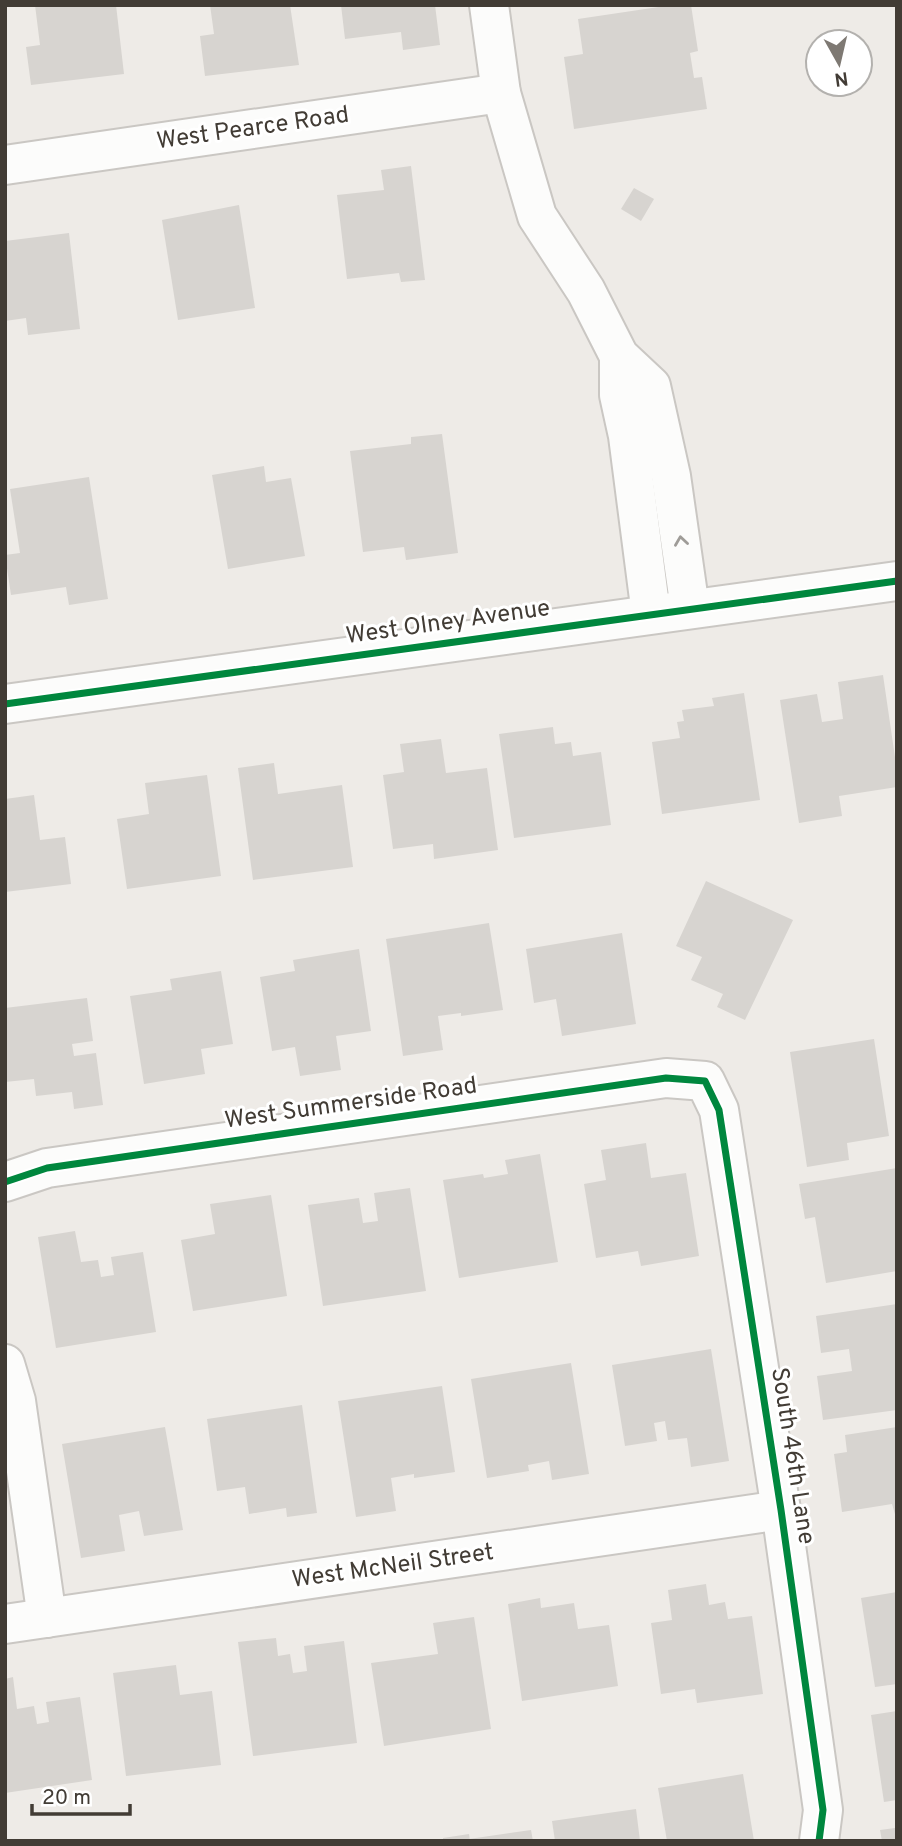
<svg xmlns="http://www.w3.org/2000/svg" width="902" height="1846" font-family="Overpass,sans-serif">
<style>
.building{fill:#d7d4d0}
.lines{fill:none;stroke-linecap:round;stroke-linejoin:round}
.minor-casing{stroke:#cac7c3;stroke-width:42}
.minor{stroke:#fcfcfb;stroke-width:38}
.cycleway-casing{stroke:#fff;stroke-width:11}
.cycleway{stroke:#00873e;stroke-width:7}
.oneway{stroke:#9f9c98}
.labels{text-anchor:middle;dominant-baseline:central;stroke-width:6;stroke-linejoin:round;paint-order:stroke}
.street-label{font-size:24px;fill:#423c35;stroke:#fff}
</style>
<rect width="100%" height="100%" fill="#eeebe7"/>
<g class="building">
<path d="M 35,5 L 116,5 L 124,74 L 31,85 L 26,47 L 40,45 Z"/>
<path d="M 210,5 L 290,5 L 299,65 L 205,76 L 200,36 L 214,34 Z"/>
<path d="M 341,5 L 435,5 L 440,45 L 403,50 L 401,32 L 345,39 Z"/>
<path d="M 672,5 L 691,5 L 698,51 L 690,53 L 694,78 L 702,77 L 707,109 L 574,129 L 564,57 L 583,54 L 578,19 Z"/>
<path d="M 411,166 L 425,280 L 401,282 L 399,273 L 347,279 L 337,195 L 384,190 L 381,170 Z"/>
<path d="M 634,188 L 654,199 L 641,221 L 621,209 Z"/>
<path d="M 239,205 L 255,308 L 178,320 L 162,220 Z"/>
<path d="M 69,233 L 80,329 L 28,335 L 26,318 L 5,321 L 5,241 Z"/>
<path d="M 442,434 L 458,553 L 406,560 L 404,547 L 363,552 L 350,451 L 411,444 L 411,437 Z"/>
<path d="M 264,466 L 266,482 L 291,478 L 305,556 L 228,569 L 212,475 Z"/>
<path d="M 89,477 L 108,599 L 69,605 L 66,587 L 11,595 L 5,555 L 20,553 L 10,489 Z"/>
<path d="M 883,675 L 897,771 L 897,787 L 839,796 L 842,816 L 799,823 L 780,700 L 817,694 L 822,722 L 843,719 L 838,682 Z"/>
<path d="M 744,693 L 760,800 L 662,814 L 652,742 L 680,738 L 677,722 L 684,721 L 682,710 L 714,706 L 712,698 Z"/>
<path d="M 553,727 L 555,744 L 571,742 L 573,756 L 601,752 L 611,825 L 514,838 L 499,734 Z"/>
<path d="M 441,739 L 446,773 L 487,768 L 498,850 L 434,859 L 433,844 L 393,849 L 383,775 L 404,772 L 400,744 Z"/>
<path d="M 274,763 L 278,794 L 342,785 L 353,867 L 253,880 L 238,768 Z"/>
<path d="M 207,775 L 221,876 L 127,889 L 117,819 L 149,814 L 145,783 Z"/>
<path d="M 34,795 L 40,840 L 65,837 L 71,884 L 5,892 L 5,799 Z"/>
<path d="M 706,881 L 793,920 L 745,1020 L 717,1007 L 723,994 L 691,980 L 702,957 L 676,946 Z"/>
<path d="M 489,923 L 503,1010 L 461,1016 L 461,1013 L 438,1016 L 443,1050 L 403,1056 L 386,939 Z"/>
<path d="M 622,933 L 636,1024 L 562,1036 L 556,999 L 534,1003 L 526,949 Z"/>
<path d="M 359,949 L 371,1031 L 336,1036 L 341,1070 L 300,1076 L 295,1047 L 272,1051 L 260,977 L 295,971 L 293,960 Z"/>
<path d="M 221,971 L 233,1044 L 201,1049 L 205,1074 L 144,1084 L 130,996 L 172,990 L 170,979 Z"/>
<path d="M 87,998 L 93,1041 L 72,1044 L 74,1056 L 96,1053 L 103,1105 L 74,1109 L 72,1092 L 36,1096 L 34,1079 L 5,1082 L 5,1008 Z"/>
<path d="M 874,1039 L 889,1136 L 847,1143 L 849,1160 L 807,1167 L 790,1052 Z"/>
<path d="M 646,1143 L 651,1178 L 686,1173 L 699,1256 L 641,1266 L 638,1251 L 596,1258 L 584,1184 L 606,1180 L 601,1150 Z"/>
<path d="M 540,1154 L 558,1262 L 459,1278 L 443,1180 L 483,1174 L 484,1178 L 508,1174 L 505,1160 Z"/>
<path d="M 897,1168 L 897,1271 L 826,1283 L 815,1217 L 805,1219 L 799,1184 Z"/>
<path d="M 410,1188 L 426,1291 L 323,1306 L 308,1205 L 359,1198 L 363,1223 L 378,1221 L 374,1193 Z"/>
<path d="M 271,1195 L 287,1296 L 193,1311 L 181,1240 L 215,1234 L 210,1204 Z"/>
<path d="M 75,1231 L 81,1262 L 98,1260 L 101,1277 L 114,1275 L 111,1257 L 143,1252 L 156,1332 L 56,1348 L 38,1237 Z"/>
<path d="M 897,1304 L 897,1410 L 823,1420 L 817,1376 L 852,1371 L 849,1349 L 821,1353 L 816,1316 Z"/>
<path d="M 711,1349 L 729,1461 L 691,1467 L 687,1438 L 668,1440 L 665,1421 L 654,1423 L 657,1441 L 625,1446 L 612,1365 Z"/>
<path d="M 571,1363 L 589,1474 L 552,1480 L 549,1461 L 528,1465 L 529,1471 L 487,1478 L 471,1379 Z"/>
<path d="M 442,1386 L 455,1472 L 414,1478 L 414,1474 L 391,1478 L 396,1511 L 356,1517 L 338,1401 Z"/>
<path d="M 302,1405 L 317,1513 L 287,1517 L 286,1508 L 249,1514 L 245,1487 L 217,1491 L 207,1419 Z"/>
<path d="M 165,1427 L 183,1530 L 144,1536 L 139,1511 L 119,1515 L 125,1551 L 81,1558 L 62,1444 Z"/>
<path d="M 897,1427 L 897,1521 L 892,1504 L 842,1512 L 834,1454 L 847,1452 L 845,1435 Z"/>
<path d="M 706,1584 L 709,1605 L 725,1602 L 728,1619 L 752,1616 L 763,1694 L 697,1703 L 695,1689 L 661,1694 L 651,1623 L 672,1620 L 668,1590 Z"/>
<path d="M 897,1592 L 897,1684 L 875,1687 L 861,1598 Z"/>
<path d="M 540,1598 L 541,1608 L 574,1603 L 578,1629 L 609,1625 L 618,1686 L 522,1701 L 508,1604 Z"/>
<path d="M 474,1617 L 491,1729 L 384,1746 L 371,1663 L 438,1654 L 433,1623 Z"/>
<path d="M 276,1638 L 278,1656 L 290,1654 L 293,1673 L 307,1671 L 304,1646 L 344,1641 L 357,1743 L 253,1756 L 238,1642 Z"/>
<path d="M 176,1665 L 180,1695 L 212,1691 L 221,1765 L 126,1776 L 113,1673 Z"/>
<path d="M 13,1677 L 17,1709 L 34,1706 L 37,1724 L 49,1722 L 46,1702 L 80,1697 L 92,1780 L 5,1793 L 5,1679 Z"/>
<path d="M 897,1711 L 897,1800 L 884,1802 L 871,1715 Z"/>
<path d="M 743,1774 L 754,1841 L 667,1841 L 658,1788 Z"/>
<path d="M 636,1809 L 640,1841 L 555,1841 L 552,1821 Z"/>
<path d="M 895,1828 L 897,1841 L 882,1841 L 880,1830 Z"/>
<path d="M 531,1830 L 533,1841 L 470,1841 L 469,1839 Z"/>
<path d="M 469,1834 L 470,1841 L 443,1841 L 443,1838 Z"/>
</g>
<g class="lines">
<g class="minor-casing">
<g id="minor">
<path d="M 489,5 L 501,93 L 537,216 L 586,291 L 619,356 L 651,386 L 671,476 L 690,609"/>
<path d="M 5,165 L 501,93"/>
<path d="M 619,356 L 619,395 L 628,436 L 651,614"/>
<path d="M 5,704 L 897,581"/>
<path d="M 5,1182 L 47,1168 L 666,1078 L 705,1081 L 719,1110 L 781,1510 L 823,1810 L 819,1841"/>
<path d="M 5,1364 L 16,1401 L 47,1618"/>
<path d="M 5,1624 L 781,1510"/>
</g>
</g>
<use href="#minor" class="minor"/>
<g class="cycleway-casing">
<g id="cycleway">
<path d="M 5,704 L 897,581"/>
<path d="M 5,1182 L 47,1168 L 666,1078 L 705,1081 L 719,1110 L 781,1510 L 823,1810 L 819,1841"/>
</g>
</g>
<use href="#cycleway" class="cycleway"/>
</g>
<defs><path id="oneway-chevron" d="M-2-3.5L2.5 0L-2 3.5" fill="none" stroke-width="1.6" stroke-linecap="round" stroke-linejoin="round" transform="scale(1.75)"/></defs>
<use class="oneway" href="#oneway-chevron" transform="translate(681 541) rotate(-98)"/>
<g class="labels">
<g class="street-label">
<text transform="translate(253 129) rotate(-8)">West Pearce Road</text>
<text transform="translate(448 623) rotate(-8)">West Olney Avenue</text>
<text transform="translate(351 1104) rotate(-8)">West Summerside Road</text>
<text transform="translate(792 1456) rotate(81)">South 46th Lane</text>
<text transform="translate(393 1567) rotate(-8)">West McNeil Street</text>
</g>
</g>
<rect width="902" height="1846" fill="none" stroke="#423c35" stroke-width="14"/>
<g transform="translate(839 63) rotate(172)"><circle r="33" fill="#ffffff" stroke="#b3b1ae" stroke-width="2"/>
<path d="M0-5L12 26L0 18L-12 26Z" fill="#7e7973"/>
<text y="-10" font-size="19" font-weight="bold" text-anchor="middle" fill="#423c35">N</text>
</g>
<path d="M32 1804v10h98v-10" fill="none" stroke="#423c35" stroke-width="3.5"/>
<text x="42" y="1804" font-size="21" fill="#423c35" stroke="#ffffff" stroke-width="5" paint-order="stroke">20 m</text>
</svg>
